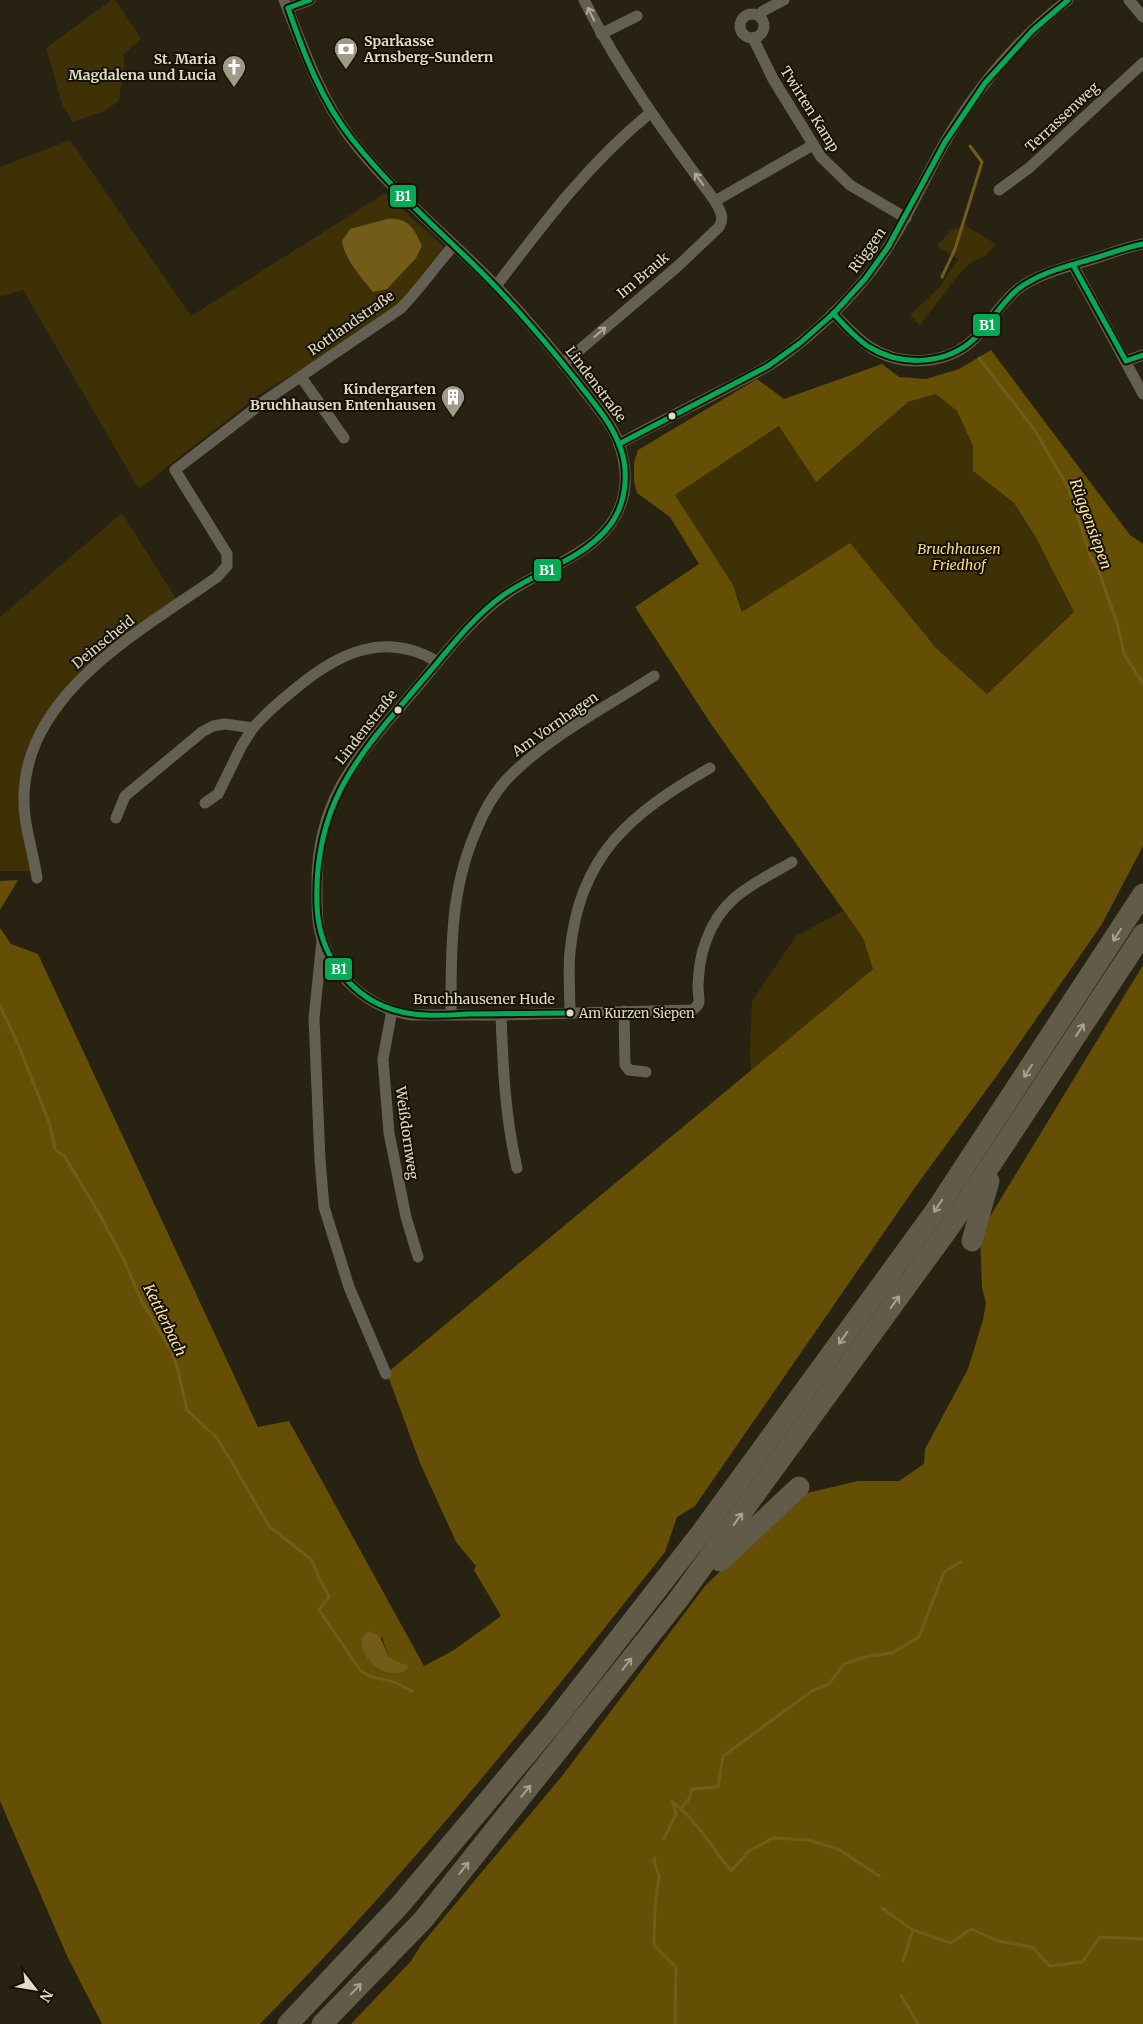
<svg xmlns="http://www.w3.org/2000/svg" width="1143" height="2024" font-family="Merriweather,serif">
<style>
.green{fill:#3e3106}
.forest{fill:#654f04;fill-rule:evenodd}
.water{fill:#735c17}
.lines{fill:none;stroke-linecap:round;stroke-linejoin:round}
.stream{stroke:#735c17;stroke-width:3}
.minor{stroke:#645f53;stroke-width:11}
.motorway{stroke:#625b48;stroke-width:21}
.bus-1-casing{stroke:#151105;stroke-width:9}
.bus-1{stroke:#06aa56;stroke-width:5}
.oneway{stroke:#aea999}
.oneway2{stroke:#a7a18e}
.bus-dot{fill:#e0dac8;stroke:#151105;stroke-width:2}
.labels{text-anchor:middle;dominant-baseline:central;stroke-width:4;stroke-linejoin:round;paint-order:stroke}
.bus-label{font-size:13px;fill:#e0dac8;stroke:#151105;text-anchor:start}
.poi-label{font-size:14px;font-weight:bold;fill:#e0dac8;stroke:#151105;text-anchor:end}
.street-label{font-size:14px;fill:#e0dac8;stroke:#151105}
.park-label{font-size:14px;font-style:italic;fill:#fcda7d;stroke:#151105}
.water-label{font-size:15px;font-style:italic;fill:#fbe3a0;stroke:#151105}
.line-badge{stroke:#151105;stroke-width:2}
.badge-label{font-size:14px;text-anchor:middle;font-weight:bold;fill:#fff}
</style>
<rect width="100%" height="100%" fill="#282212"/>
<g class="green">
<path d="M 112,0 L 116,1 L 141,39 L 124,54 L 124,67 L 119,101 L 104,111 L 73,122 L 62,104 L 46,48 Z"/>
<path d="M 70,140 L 191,316 L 385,193 L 444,247 L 388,318 L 260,394 L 139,489 L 23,290 L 0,297 L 0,167 Z"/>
<path d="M 965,225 L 996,244 L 986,255 L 969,264 L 956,278 L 920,325 L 910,315 L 939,288 L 958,259 L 937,246 L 950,231 Z"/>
<path d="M 936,394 L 957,411 L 973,446 L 973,471 L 1014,503 L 1035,536 L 1074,612 L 987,694 L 936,648 L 742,612 L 739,598 L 675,495 L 780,426 L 816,481 L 908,402 Z"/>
<path d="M 122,513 L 180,605 L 83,681 L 37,745 L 27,807 L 40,871 L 0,871 L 0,617 Z"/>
<path d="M 843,911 L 863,938 L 873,969 L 751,1072 L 750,1049 L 752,1001 L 796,936 Z"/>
</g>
<g class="forest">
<path d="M 991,350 L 1130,535 L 1143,544 L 1143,846 L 1102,924 L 998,1074 L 916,1186 L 695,1506 L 677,1517 L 665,1552 C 536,1715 406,1876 260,2024 L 102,2024 L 68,1958 L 0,1801 L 0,928 L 11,944 L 38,954 L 258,1427 L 289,1421 L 424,1666 L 454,1650 L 501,1616 L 474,1570 L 476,1566 L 456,1542 L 452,1533 L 420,1463 L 387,1373 L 873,969 L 863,938 L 711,724 L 635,607 L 699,564 L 670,517 L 637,493 L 634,481 L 634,462 L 638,450 L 757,379 L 784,399 L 882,364 L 899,377 L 926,379 L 959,369 ZM 936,394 L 957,411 L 973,446 L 973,471 L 1014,503 L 1035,536 L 1074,612 L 987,694 L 936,648 L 850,543 L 742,612 L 733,585 L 675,495 L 779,426 L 816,482 L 908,402 ZM 382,1637 L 388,1656 L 404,1664 L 370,1660 Z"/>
<path d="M 18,880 L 0,910 L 0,881 Z"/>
<path d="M 1143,965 L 1143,2024 L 351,2024 L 411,1961 L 421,1945 L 562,1776 L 705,1586 L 777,1516 L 803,1494 L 858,1481 L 899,1481 L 924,1464 L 925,1449 L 968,1369 L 983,1320 L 986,1303 L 982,1288 L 980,1233 Z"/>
</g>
<g class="water">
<path d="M 387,219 C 408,217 414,228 422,246 L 416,258 L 387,289 L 373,292 C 361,277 345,260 342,241 L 350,229 Z"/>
<path d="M 368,1631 C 382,1634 383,1643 388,1656 L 408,1666 L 407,1669 C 393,1681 369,1666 363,1650 C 362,1647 362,1642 362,1638 Z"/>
</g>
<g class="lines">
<g class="stream">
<path d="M 942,277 L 955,249 L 982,162 L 970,146"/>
<path d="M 979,358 L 1034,429 L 1068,487 L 1090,555 L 1100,574 L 1118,626 L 1124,654 L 1143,683"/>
<path d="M 0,1006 L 18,1044 L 50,1125 L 55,1149 L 65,1157 L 97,1210 L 123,1258 L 142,1302 L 172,1352 L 178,1370 L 187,1410 L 218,1439 L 269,1526 L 312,1560 L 319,1578 L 329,1597 L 319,1610 L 360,1670 C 370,1678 378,1678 390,1681 C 397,1682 405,1688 412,1691"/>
<path d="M 672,1802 C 696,1819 712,1848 731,1871 L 749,1851 L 773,1838 L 808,1840 L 838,1849 L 879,1876"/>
<path d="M 681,1808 L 689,1799 L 692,1789 L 718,1787 L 723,1756 L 812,1691 L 829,1684 L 844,1664 L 869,1656 L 892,1653 L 919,1637 L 944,1572 L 961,1562"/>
<path d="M 664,1839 L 676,1814 L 673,1802"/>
<path d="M 655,1858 L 654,1861 L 659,1876 L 655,1907 L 654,1945 L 676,1967 L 675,2024"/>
<path d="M 882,1908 L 913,1930 L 951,1943 L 971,1929 L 998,1941 L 1032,1947 L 1050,1966 L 1082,1962 L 1100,1937 L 1143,1939"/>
<path d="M 903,1961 L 913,1930"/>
<path d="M 901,1995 L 918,2024"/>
</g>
<g class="minor">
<path d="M 284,0 C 303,47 319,95 349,136 C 391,192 448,236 496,286 C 523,315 549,345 573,376 C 588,397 608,417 618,441 C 624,457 627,476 624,493 C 612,555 540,565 498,600 C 467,624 443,656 418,686 C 363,751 316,795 317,886 C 317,905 316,926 324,944 C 338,981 372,1009 412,1015 L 501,1015 L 692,1010 C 696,1008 698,1006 699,1002 C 699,997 698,991 698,986 C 699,970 700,956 706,941 C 722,896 754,884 792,862"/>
<path d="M 1129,0 L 1143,17"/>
<path d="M 288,8 L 310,0"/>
<circle cx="752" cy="26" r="12"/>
<path d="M 759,16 L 763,11 L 784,0"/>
<path d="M 601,34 L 637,16"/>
<path d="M 753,38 L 773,79 L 821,157 L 850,185 L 906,218"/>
<path d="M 999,190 L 1029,168 L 1143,63"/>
<path d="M 715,201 L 813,145"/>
<path d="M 1073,265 L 1143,394"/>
<path d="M 496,286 C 544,223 588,164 650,113"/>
<path d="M 833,313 C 845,325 856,338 870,347 C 902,368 948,365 975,338 C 990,322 1001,303 1018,289 C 1039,273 1071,266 1096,258 C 1111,253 1127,247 1143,244"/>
<path d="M 1126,361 L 1143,355"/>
<path d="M 563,364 L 678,266 L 719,227 C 725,217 720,211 715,201 C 667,136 620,72 584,0"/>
<path d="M 301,377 L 344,438"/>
<path d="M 619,444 C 650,427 682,411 713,395 C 734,384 756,374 776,361 C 809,338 839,310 865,279 C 899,238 919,188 945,142 C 978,86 1017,39 1068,0"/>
<path d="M 205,803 L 218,794 L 242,745 L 253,728"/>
<path d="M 116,818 L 125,796 L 202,732 L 213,726 L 225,724 L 253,728 C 265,714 280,701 295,689 C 338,653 385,630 438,662"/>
<path d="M 37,878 C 33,850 23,824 24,796 C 26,692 142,630 217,577 L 227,566 L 227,554 L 175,470 L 266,400 L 400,309 C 420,289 435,266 454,245"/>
<path d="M 322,941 L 314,1018 L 320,1160 L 324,1207 L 349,1287 L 386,1374"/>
<path d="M 392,1010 L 383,1059 L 389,1133 L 406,1217 L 418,1257"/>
<path d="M 624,1011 L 625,1065 L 629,1070 L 646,1072"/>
<path d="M 570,1013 C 570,993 568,972 570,952 C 579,855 631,813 710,768"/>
<path d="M 451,1014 C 451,951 450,890 476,831 C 484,811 494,792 510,776 C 551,735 605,708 654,676"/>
<path d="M 501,1015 C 503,1067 505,1117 517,1168"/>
</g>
<g class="motorway">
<path d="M 972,1241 L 989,1181"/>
<path d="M 720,1561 L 799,1487"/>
<path d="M 288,2024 L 400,1905 L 553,1723 L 701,1533 L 936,1210 L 1143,894"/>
<path d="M 322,2024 L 423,1920 L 678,1600 L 951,1225 L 1143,934"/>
</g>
<g class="bus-1-casing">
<g id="bus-1">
<path d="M 310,0 L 288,8 C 304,54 321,100 352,139 C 388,185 432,224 474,265 C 511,301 544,340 576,380 C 595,405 618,429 624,461 C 628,485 623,511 606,530 C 579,561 535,572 502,596 C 472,618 450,648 426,676 C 362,752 313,799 317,906 C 319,956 352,1001 402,1012 C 423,1017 446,1015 467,1014 C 502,1014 536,1013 570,1013"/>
<path d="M 1073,265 L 1126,361 L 1143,355"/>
<path d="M 833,313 C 844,325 855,338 869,347 C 902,367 947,365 975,338 C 991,323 1001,303 1018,289 C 1040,272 1069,266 1095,258 C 1111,253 1127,247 1143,244"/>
<path d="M 619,444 L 768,366 L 800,343 L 834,313 L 865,279 L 888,247 L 945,142 L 985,83 L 1032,31 L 1068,0"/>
</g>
</g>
<use href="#bus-1" class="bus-1"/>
</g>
<defs><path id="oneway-shaft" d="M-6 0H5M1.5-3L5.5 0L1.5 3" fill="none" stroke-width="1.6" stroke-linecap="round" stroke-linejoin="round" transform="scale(1.25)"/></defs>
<g class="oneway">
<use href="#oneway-shaft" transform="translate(591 14) rotate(-116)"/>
<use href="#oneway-shaft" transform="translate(699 179) rotate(-126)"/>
<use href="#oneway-shaft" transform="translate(600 332) rotate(-41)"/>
</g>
<g class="oneway2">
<use href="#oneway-shaft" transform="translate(1117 935) rotate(123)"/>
<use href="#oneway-shaft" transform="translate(1080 1030) rotate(-57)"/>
<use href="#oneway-shaft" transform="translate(1028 1071) rotate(123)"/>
<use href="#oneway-shaft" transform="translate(938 1206) rotate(124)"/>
<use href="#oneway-shaft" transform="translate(895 1302) rotate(-54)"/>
<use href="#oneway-shaft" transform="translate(843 1338) rotate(126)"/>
<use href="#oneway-shaft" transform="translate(738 1519) rotate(-54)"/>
<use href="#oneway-shaft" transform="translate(627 1664) rotate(-52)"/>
<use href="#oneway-shaft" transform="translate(526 1791) rotate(-51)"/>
<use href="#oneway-shaft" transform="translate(464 1868) rotate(-51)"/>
<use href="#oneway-shaft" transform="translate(356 1989) rotate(-46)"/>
</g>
<defs>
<g id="bank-pin" transform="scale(1.25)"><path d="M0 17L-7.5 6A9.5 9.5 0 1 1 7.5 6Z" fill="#a09a88" stroke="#151105"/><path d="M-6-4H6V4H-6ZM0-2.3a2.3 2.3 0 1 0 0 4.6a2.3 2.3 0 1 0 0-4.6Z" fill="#fff"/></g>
<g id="church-pin" transform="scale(1.25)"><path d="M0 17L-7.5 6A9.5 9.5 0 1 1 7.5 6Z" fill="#a09a88" stroke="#151105"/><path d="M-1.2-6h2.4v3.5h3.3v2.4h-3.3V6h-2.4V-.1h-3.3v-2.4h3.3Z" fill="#fff"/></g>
<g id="building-pin" transform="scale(1.25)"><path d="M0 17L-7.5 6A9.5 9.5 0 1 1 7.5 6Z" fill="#a09a88" stroke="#151105"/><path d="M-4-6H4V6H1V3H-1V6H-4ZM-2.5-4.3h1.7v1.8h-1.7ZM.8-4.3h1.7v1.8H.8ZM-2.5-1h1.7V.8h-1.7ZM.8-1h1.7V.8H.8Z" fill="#fff"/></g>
</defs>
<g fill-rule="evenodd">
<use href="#bank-pin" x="346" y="49"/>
<use href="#church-pin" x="234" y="67"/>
<use href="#building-pin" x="453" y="397"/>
</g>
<g class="bus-dot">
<circle cx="672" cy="416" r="4.5"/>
<circle cx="398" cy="710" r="4.5"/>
<circle cx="570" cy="1013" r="4.5"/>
</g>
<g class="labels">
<g class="bus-label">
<text x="579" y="1013">Am Kurzen Siepen</text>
</g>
<g class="poi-label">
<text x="364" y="41" text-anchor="start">Sparkasse<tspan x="364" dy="16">Arnsberg-Sundern</tspan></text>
<text x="216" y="59">St. Maria<tspan x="216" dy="16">Magdalena und Lucia</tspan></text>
<text x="436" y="389">Kindergarten<tspan x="436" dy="16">Bruchhausen Entenhausen</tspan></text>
</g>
<g class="street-label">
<text transform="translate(810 109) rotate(58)">Twirten Kamp</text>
<text transform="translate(1062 117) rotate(-43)">Terrassenweg</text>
<text transform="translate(867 250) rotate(-54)">Rüggen</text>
<text transform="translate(643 275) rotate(-40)">Im Brauk</text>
<text transform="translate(351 323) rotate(-35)">Rottlandstraße</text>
<text transform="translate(596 384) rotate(53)">Lindenstraße</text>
<text transform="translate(103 642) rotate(-39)">Deinscheid</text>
<text transform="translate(555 724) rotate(-35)">Am Vornhagen</text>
<text transform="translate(366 727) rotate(-52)">Lindenstraße</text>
<text x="484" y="999">Bruchhausener Hude</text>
<text transform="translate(407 1133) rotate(82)">Weißdornweg</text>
</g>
<g class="park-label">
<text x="959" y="549">Bruchhausen<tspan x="959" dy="16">Friedhof</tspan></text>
</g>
<g class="water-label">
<text transform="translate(1091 524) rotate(70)">Rüggensiepen</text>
<text transform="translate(165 1320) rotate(64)">Kettlerbach</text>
</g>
</g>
<g class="line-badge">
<rect x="389" y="184" width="28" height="24" rx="5" fill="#06aa56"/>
<rect x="972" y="313" width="29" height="24" rx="5" fill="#06aa56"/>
<rect x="533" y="558" width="29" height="24" rx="5" fill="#06aa56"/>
<rect x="324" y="957" width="29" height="24" rx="5" fill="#06aa56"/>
</g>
<g class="badge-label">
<text x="403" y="201">B1</text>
<text x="987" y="330">B1</text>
<text x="547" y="575">B1</text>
<text x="339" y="974">B1</text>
</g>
<g transform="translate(35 1989) rotate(121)" stroke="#151105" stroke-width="4" paint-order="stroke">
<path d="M0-4L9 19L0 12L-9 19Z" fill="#e0dac8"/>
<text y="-8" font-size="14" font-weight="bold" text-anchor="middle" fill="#e0dac8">N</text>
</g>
</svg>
